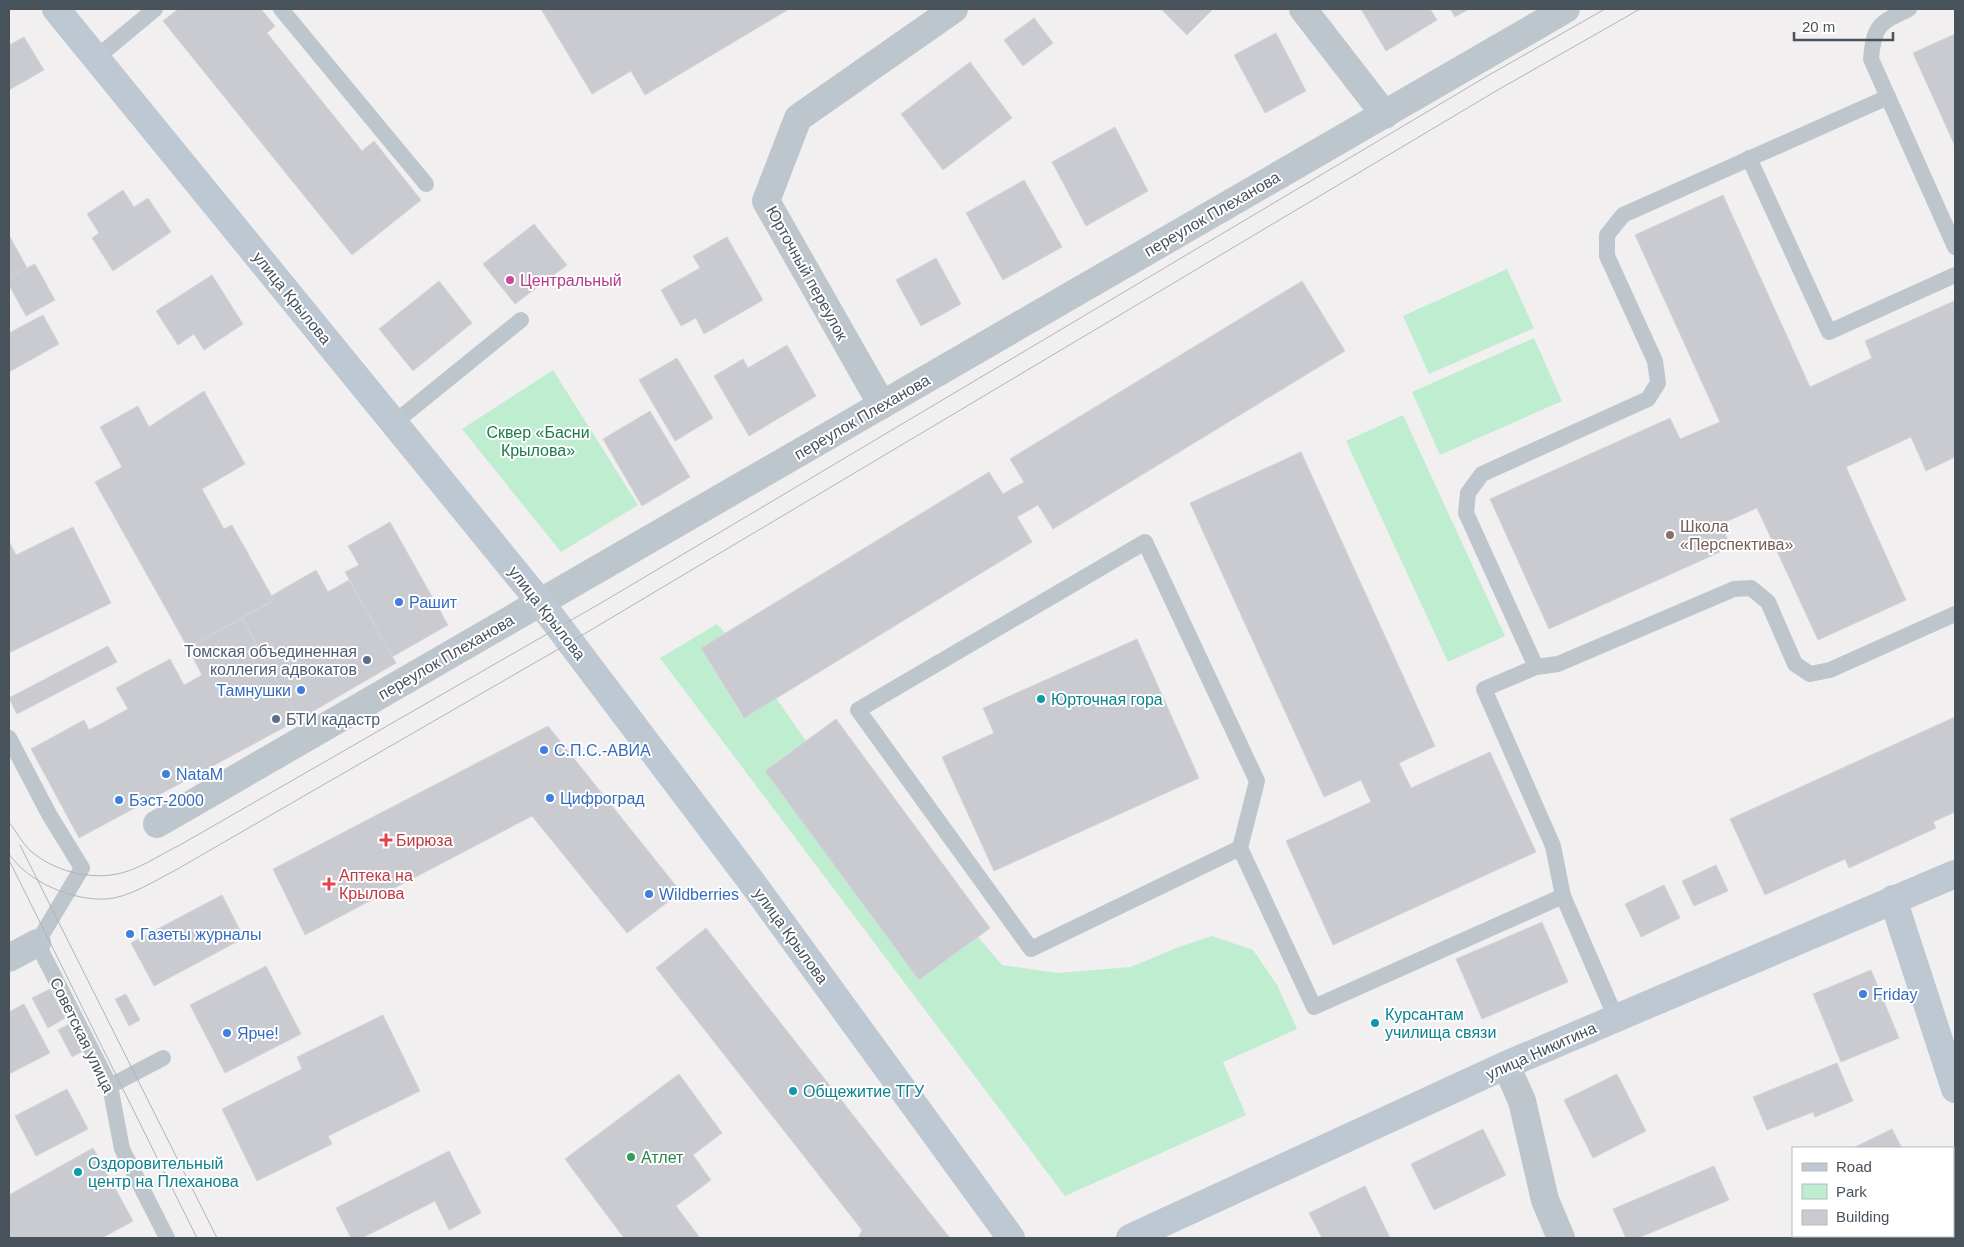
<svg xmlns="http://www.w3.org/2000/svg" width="1964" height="1247" font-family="Arial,sans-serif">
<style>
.green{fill:#bfedd0}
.building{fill:#c9cbd1;stroke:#d3d5da}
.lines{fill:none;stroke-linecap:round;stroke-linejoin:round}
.lane{stroke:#bec6cd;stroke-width:16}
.street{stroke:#bec6cd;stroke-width:28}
.secondary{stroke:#bdc8d2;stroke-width:28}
.tram{stroke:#b1b4b9;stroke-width:1}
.hotel-dot{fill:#d1479c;stroke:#fff;stroke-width:2}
.education-dot{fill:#8d6e63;stroke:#fff;stroke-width:2}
.shop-dot{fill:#3f7fe0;stroke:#fff;stroke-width:2}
.service-dot{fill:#5c6f8a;stroke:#fff;stroke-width:2}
.culture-dot{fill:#0f9aa8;stroke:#fff;stroke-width:2}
.health-dot{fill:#e0444e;stroke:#fff;stroke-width:2}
.leisure-dot{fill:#2e9e5b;stroke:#fff;stroke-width:2}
.labels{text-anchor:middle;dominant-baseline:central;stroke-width:4;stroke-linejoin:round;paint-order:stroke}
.street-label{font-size:16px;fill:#48525b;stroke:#fff}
.hotel-label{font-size:16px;fill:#b23c85;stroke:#fff;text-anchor:start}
.park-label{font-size:16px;fill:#1b7a49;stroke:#fff}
.education-label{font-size:16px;fill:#785e54;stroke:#fff;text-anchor:start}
.shop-label{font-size:16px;fill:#366cbe;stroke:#fff;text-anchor:start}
.service-label{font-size:16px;fill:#4e5e75;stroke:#fff;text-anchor:end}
.culture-label{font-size:16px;fill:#0d838f;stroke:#fff;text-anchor:start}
.health-label{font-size:16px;fill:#be3a42;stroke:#fff;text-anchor:start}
.leisure-label{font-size:16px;fill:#27864d;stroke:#fff;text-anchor:start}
</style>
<rect width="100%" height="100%" fill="#f1efef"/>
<g class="green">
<path d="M 1507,269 L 1534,328 L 1429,374 L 1403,316 Z"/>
<path d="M 1534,338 L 1562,401 L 1440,455 L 1412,392 Z"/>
<path d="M 553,370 L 638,505 L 561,552 L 462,429 Z"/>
<path d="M 1403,415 L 1505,636 L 1448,662 L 1346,441 Z"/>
<path d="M 717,624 L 725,633 L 701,648 L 743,718 L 776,698 L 806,741 L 765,771 L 919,980 L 978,937 L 1002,965 L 1058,973 L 1131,967 L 1176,948 L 1212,936 L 1253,950 L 1277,985 L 1297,1029 L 1223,1062 L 1246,1115 L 1065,1196 L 660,658 Z"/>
</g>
<g class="building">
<path d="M 178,9 L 261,9 L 275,26 L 267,33 L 362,151 L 374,141 L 421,200 L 352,255 L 163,21 Z"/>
<path d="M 541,9 L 789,9 L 645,95 L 631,71 L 592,94 Z"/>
<path d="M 1161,9 L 1213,9 L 1187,35 Z"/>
<path d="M 1361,9 L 1430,9 L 1437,20 L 1386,51 Z"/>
<path d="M 1450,9 L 1469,9 L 1455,17 Z"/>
<path d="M 1034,18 L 1053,43 L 1023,66 L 1004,40 Z"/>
<path d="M 1276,33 L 1306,91 L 1265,113 L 1234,55 Z"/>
<path d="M 1955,34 L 1955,146 L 1913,53 Z"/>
<path d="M 24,37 L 44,70 L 9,90 L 9,45 Z"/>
<path d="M 970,62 L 1012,118 L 943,170 L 901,114 Z"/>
<path d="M 1115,127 L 1148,191 L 1086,226 L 1052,162 Z"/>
<path d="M 1024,180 L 1062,247 L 1003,280 L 966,213 Z"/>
<path d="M 123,190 L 134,207 L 148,198 L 171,232 L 113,271 L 92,238 L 99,233 L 87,214 Z"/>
<path d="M 1723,195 L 1810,387 L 1872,358 L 1865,341 L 1954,301 L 1955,457 L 1926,471 L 1911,437 L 1846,467 L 1906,600 L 1818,640 L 1757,508 L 1721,524 L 1731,547 L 1549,629 L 1490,499 L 1670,418 L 1680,439 L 1720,422 L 1635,235 Z"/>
<path d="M 534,224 L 567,265 L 515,304 L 483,264 Z"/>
<path d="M 9,235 L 27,268 L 9,277 Z"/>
<path d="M 727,237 L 763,300 L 704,334 L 696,318 L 681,326 L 661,290 L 700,268 L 693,256 Z"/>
<path d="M 936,258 L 961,304 L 921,326 L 896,280 Z"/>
<path d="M 35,264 L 55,300 L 26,316 L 9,285 L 9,277 Z"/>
<path d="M 212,275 L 243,324 L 204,350 L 194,334 L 178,345 L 156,311 Z"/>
<path d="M 439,281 L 472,323 L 413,371 L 379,329 Z"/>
<path d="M 1302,281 L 1345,351 L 1053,529 L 1038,505 L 1017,517 L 1032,542 L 744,718 L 701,648 L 989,472 L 1003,494 L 1024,482 L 1010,459 Z"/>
<path d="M 43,315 L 59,344 L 9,372 L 9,333 Z"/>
<path d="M 787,345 L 816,396 L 749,436 L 714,376 L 743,359 L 748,368 Z"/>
<path d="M 677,358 L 713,418 L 675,441 L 639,380 Z"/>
<path d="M 204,391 L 245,464 L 202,489 L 224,529 L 232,525 L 274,600 L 188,648 L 95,482 L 122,467 L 100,427 L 138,406 L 149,427 Z"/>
<path d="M 650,411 L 690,477 L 642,506 L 603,439 Z"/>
<path d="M 1301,452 L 1435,746 L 1399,763 L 1411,788 L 1490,752 L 1536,852 L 1333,945 L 1286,841 L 1371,802 L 1361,780 L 1324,797 L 1190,503 Z"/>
<path d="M 390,522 L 448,625 L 392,657 L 345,572 L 359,565 L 348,546 Z"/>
<path d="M 73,527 L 111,603 L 9,653 L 9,541 L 16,555 Z"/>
<path d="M 316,570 L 328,592 L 349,580 L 396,663 L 298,720 L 242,618 L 274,600 L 271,596 Z"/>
<path d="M 242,618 L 298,720 L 79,838 L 31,749 L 84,720 L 89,730 L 128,709 L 116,688 L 170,659 L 184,685 L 202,675 L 188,648 Z"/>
<path d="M 1137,639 L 1199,778 L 994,871 L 942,757 L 994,733 L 983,708 Z"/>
<path d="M 108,646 L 117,662 L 17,714 L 9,698 Z"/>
<path d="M 1955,717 L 1955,812 L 1933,822 L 1936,828 L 1849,868 L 1845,859 L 1765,895 L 1730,819 Z"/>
<path d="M 836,719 L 990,928 L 919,980 L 765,771 Z"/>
<path d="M 548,726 L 681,892 L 627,933 L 532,816 L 305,935 L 273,869 Z"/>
<path d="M 1716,865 L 1728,891 L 1694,906 L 1682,881 Z"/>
<path d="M 1664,885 L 1680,918 L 1641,937 L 1625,904 Z"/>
<path d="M 222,895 L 244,938 L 154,986 L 131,943 Z"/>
<path d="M 1542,922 L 1568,982 L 1482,1019 L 1456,959 Z"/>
<path d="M 706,928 L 930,1213 L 950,1238 L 858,1238 L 862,1230 L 656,968 Z"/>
<path d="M 266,966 L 301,1034 L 225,1073 L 190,1005 Z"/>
<path d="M 1871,970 L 1899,1038 L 1841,1062 L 1813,994 Z"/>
<path d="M 50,989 L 65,1018 L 48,1028 L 32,998 Z"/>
<path d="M 126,994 L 140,1020 L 129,1026 L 115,999 Z"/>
<path d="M 24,1004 L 50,1053 L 9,1074 L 9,1012 Z"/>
<path d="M 383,1015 L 420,1091 L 328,1136 L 332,1144 L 257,1181 L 222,1109 L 302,1069 L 297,1057 Z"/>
<path d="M 69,1024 L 83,1051 L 72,1057 L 58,1030 Z"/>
<path d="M 1837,1063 L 1853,1101 L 1815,1117 L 1813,1112 L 1767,1130 L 1753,1097 Z"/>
<path d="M 679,1074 L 722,1133 L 693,1155 L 711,1180 L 676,1206 L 700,1238 L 624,1238 L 565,1159 Z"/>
<path d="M 1617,1074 L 1646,1131 L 1593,1158 L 1564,1100 Z"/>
<path d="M 67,1089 L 88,1129 L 36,1156 L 15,1116 Z"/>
<path d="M 1483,1129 L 1506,1175 L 1434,1210 L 1411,1164 Z"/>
<path d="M 1892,1129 L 1902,1148 L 1853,1148 Z"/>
<path d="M 93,1148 L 133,1221 L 102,1238 L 9,1238 L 9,1195 Z"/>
<path d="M 449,1151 L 481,1213 L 449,1230 L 435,1201 L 362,1238 L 351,1238 L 336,1208 Z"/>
<path d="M 1714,1166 L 1729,1200 L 1638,1238 L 1626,1238 L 1613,1209 Z"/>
<path d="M 1365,1186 L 1390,1238 L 1322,1238 L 1309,1213 Z"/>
<path d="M 1874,1236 L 1943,1236 L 1938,1238 L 1875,1238 Z"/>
</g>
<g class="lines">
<g class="lane">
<path d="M 281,9 L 426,184"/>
<path d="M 1909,9 C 1879,23 1874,25 1871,59 L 1955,247"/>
<path d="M 96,58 L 155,9"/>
<path d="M 1888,97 L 1623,215 L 1607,235 L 1607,256 L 1655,361 L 1658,383 L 1648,399 L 1482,474 L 1468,493 L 1466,513 L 1536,667 L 1558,664 L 1734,589 L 1751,588 L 1768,602 L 1795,664 L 1810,674 L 1830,670 L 1955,614"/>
<path d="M 1749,158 L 1829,332 L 1955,275"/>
<path d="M 394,423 L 521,320"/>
<path d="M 1536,667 L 1484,689 L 1553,846 L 1563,896"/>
<path d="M 9,738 L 50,816 L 82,868 L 37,943 L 110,1086 L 122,1149 L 167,1238"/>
<path d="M 1240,848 L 1257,781 L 1145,542 L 858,710 L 1031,949 L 1240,848 L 1314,1007 L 1563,896 L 1616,1018"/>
<path d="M 110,1086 L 163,1058"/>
</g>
<g class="street">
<path d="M 1303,9 L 1385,115"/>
<path d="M 882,405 L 766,201 L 798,118 L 954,9"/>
<path d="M 157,824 L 1566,9"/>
<path d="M 9,958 L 37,943"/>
<path d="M 1506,1065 L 1522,1101 L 1545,1200 L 1561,1238"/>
</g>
<g class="secondary">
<path d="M 56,9 L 540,602 L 751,881 L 1011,1238"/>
<path d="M 1893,899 L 1955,1089"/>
<path d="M 1130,1238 L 1506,1065 L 1955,874"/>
</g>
<g class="tram">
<path d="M 9,822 C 16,831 23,845 33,853 C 58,873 97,882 128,871 C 146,865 163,853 180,845 L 601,603 L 1489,75 L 1605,9"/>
<path d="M 20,845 L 217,1238"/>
<path d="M 9,854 C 28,882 72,901 107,899 C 130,897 154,881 174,871 L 569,643 L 1496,91 L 1640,9"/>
<path d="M 9,860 L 197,1238"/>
</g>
</g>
<circle class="hotel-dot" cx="510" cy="280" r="5"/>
<circle class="education-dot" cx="1670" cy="535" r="5"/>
<g class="shop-dot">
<circle cx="399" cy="602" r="5"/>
<circle cx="301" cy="690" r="5"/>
<circle cx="544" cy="750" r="5"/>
<circle cx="166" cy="774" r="5"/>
<circle cx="550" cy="798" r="5"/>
<circle cx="119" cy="800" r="5"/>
<circle cx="649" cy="894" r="5"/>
<circle cx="130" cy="934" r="5"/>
<circle cx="1863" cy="994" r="5"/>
<circle cx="227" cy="1033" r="5"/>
</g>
<g class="service-dot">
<circle cx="367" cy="660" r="5"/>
<circle cx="276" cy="719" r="5"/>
</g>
<g class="culture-dot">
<circle cx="1041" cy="699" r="5"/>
<circle cx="1375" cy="1023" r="5"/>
<circle cx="793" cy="1091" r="5"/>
<circle cx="78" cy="1172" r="5"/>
</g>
<g class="health-dot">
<path d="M383.5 832.5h5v5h5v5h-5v5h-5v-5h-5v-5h5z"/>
<path d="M326.5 876.5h5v5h5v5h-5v5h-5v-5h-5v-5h5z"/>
</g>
<circle class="leisure-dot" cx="631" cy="1157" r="5"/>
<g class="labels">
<g class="street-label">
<text transform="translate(1212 214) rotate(-30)">переулок Плеханова</text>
<text transform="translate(807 273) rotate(61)">Юрточный переулок</text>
<text transform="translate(292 298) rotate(51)">улица Крылова</text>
<text transform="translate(862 417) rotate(-30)">переулок Плеханова</text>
<text transform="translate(547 613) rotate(52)">улица Крылова</text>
<text transform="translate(446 657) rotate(-30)">переулок Плеханова</text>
<text transform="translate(791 936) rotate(54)">улица Крылова</text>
<text transform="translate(82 1035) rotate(64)">Советская улица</text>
<text transform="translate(1541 1051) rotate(-24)">улица Никитина</text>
</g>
<g class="hotel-label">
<text x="520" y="280">Центральный</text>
</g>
<g class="park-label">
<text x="538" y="432">Сквер «Басни<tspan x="538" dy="18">Крылова»</tspan></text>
</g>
<g class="education-label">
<text x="1680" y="526">Школа<tspan x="1680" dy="18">«Перспектива»</tspan></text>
</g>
<g class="shop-label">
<text x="409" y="602">Рашит</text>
<text x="291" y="690" text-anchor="end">Тамнушки</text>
<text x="554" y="750">С.П.С.-АВИА</text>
<text x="176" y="774">NataM</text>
<text x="560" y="798">Цифроград</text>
<text x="129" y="800">Бэст-2000</text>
<text x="659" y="894">Wildberries</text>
<text x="140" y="934">Газеты журналы</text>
<text x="1873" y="994">Friday</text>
<text x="237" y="1033">Ярче!</text>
</g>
<g class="service-label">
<text x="357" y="651">Томская объединенная<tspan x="357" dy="18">коллегия адвокатов</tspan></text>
<text x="286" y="719" text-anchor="start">БТИ кадастр</text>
</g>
<g class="culture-label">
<text x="1051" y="699">Юрточная гора</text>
<text x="1385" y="1014">Курсантам<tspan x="1385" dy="18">училища связи</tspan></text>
<text x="803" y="1091">Общежитие ТГУ</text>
<text x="88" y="1163">Оздоровительный<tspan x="88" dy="18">центр на Плеханова</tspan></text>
</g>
<g class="health-label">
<text x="396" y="840">Бирюза</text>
<text x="339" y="875">Аптека на<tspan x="339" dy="18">Крылова</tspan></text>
</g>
<g class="leisure-label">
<text x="641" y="1157">Атлет</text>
</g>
</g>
<rect width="1964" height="1247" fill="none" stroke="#48525b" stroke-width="20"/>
<rect x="1792" y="1147" width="162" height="90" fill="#ffffff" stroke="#b6babd"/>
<rect x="1802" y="1163" width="25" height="8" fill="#bdc8d2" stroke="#b6babd"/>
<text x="1836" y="1172" font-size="15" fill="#48525b">Road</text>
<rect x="1802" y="1184" width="25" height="15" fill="#bfedd0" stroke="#b6babd"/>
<text x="1836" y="1197" font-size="15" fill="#48525b">Park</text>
<rect x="1802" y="1210" width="25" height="15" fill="#c9cbd1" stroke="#b6babd"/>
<text x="1836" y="1222" font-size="15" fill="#48525b">Building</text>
<path d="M1794 32v8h99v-8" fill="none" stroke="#48525b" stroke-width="2.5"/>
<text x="1802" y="32" font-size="15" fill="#48525b" stroke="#ffffff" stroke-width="4" paint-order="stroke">20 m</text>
</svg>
